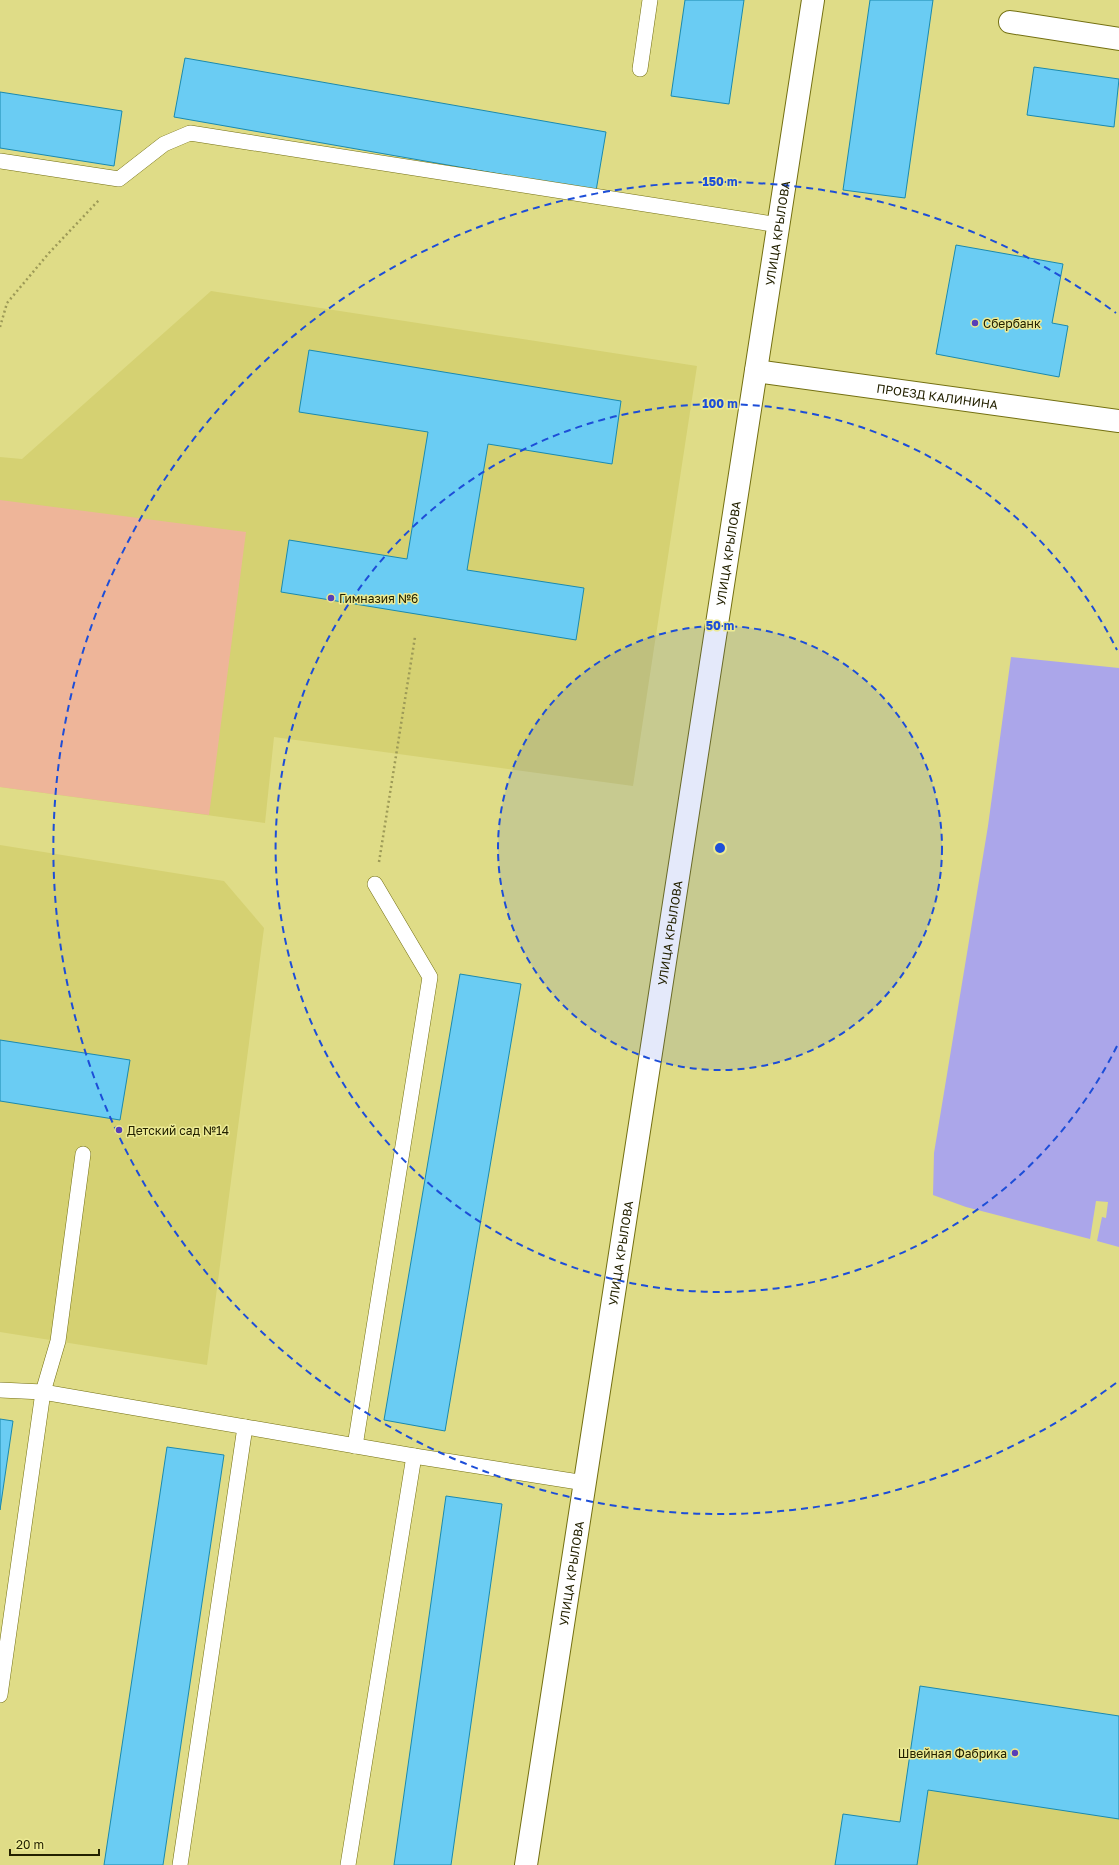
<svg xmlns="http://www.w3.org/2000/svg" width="1119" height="1865" font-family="'Golos Text',sans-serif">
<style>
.built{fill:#d5d172}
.green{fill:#eeb599}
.water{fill:#aba6ea}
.building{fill:#6accf3;stroke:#1a8aaf}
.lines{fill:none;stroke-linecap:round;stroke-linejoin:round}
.lane-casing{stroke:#736f11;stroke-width:16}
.street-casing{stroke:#736f11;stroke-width:24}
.path{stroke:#9d9a57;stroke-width:2.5;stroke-dasharray:2 3;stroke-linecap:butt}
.lane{stroke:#fff;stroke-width:15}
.street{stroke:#fff;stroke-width:22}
.ring{fill:none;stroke:#1d4ed8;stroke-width:2;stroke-dasharray:7 5}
.poi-dot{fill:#583fb7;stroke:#ecea94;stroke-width:1.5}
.labels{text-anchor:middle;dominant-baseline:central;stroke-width:3;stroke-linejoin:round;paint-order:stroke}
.street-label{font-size:12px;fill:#232100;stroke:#ecea94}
.poi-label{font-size:12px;fill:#232100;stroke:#ecea94;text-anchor:start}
.centre{fill:#1d4ed8;stroke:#ecea94;stroke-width:2}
.ring-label{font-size:12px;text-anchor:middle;font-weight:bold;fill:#1d4ed8;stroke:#ecea94;stroke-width:3;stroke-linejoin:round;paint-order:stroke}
</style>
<rect width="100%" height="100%" fill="#dfdc87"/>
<g class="built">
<path d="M 211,291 L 697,366 L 633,786 L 274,737 L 265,823 L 0,787 L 0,457 L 22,459 Z"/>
<path d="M 0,845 L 224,881 L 264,928 L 207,1365 L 0,1332 Z"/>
<path d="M 920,1686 L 1119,1716 L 1119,1865 L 835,1865 L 900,1822 Z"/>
</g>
<path class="green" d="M 0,500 L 246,532 L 209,815 L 0,787 Z"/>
<path class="water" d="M 1011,657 L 1119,668 L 1119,1247 L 1097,1241 L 1102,1217 L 1106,1218 L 1108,1202 L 1096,1201 L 1090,1239 L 966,1207 L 933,1195 L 934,1153 L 988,826 Z"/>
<g class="building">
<path d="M 685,0 L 744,0 L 729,104 L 671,96 Z"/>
<path d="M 870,0 L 933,0 L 905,198 L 843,190 Z"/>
<path d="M 185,58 L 606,132 L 596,191 L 174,117 Z"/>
<path d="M 1034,67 L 1119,79 L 1114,127 L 1027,115 Z"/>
<path d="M 0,92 L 122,111 L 114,166 L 0,148 Z"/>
<path d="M 956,245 L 1063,264 L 1052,323 L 1068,326 L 1059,377 L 936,354 Z"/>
<path d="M 309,350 L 621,401 L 612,464 L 488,444 L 467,570 L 584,588 L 576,640 L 281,592 L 289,540 L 407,559 L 428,432 L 299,412 Z"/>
<path d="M 460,974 L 521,984 L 445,1431 L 384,1420 Z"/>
<path d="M 0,1040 L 130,1060 L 120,1120 L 0,1101 Z"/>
<path d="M 0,1419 L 13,1421 L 0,1510 Z"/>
<path d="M 167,1447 L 224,1455 L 163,1865 L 104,1865 Z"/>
<path d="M 446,1496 L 502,1504 L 451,1865 L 394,1865 Z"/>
<path d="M 920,1686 L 1119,1716 L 1119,1819 L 928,1790 L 917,1865 L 835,1865 L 843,1814 L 900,1822 Z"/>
</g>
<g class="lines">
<g class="lane-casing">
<g id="lane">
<path d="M 640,69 L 650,0"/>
<path d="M 0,161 L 119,179 L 164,144 L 190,133 L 779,225"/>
<path d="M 0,1390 L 43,1392 L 414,1456 L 585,1483"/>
<path d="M 355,1446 L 430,977 L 375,884"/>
<path d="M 0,1695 L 43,1392 L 58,1341 L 83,1154"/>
<path d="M 180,1865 L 245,1427"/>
<path d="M 348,1865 L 414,1456"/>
</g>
</g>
<g class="street-casing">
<g id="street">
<path d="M 1010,22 L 1119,39"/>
<path id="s1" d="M 756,371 L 1119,421"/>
<path id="s2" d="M 526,1865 L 813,0"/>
</g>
</g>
<g class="path">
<path d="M 0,327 L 7,303 L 49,253 L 99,200"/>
<path d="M 379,862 L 415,637"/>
</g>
<use href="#lane" class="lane"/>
<use href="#street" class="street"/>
</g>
<circle cx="720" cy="848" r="222" fill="#1d4ed8" fill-opacity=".12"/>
<g class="ring">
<circle cx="720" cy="848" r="222"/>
<path d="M1117 1046A444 444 0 1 1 1117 650"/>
<path d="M1116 1383A666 666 0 1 1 1116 313"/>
</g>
<g class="poi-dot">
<circle cx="975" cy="323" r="4"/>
<circle cx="331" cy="598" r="4"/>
<circle cx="119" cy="1130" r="4"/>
<circle cx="1015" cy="1753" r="4"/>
</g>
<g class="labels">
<g class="street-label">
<text stroke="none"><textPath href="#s2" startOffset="1651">УЛИЦА КРЫЛОВА</textPath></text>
<text stroke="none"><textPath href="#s1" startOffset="183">ПРОЕЗД КАЛИНИНА</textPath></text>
<text stroke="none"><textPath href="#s2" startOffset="1327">УЛИЦА КРЫЛОВА</textPath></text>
<text stroke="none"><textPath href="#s2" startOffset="943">УЛИЦА КРЫЛОВА</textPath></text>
<text stroke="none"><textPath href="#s2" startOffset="619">УЛИЦА КРЫЛОВА</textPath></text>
<text stroke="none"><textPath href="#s2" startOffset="295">УЛИЦА КРЫЛОВА</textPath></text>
</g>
<g class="poi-label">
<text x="983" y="323">Сбербанк</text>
<text x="339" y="598">Гимназия №6</text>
<text x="127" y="1130">Детский сад №14</text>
<text x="1007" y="1753" text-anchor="end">Швейная Фабрика</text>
</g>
</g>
<circle cx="720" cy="848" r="6" class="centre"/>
<g class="ring-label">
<text x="720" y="186">150 m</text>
<text x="720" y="408">100 m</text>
<text x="720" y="630">50 m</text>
</g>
<path d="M10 1849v6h89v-6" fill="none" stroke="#232100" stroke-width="2"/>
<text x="16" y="1849" font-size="12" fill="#232100" stroke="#ecea94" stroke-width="3" paint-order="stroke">20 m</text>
</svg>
